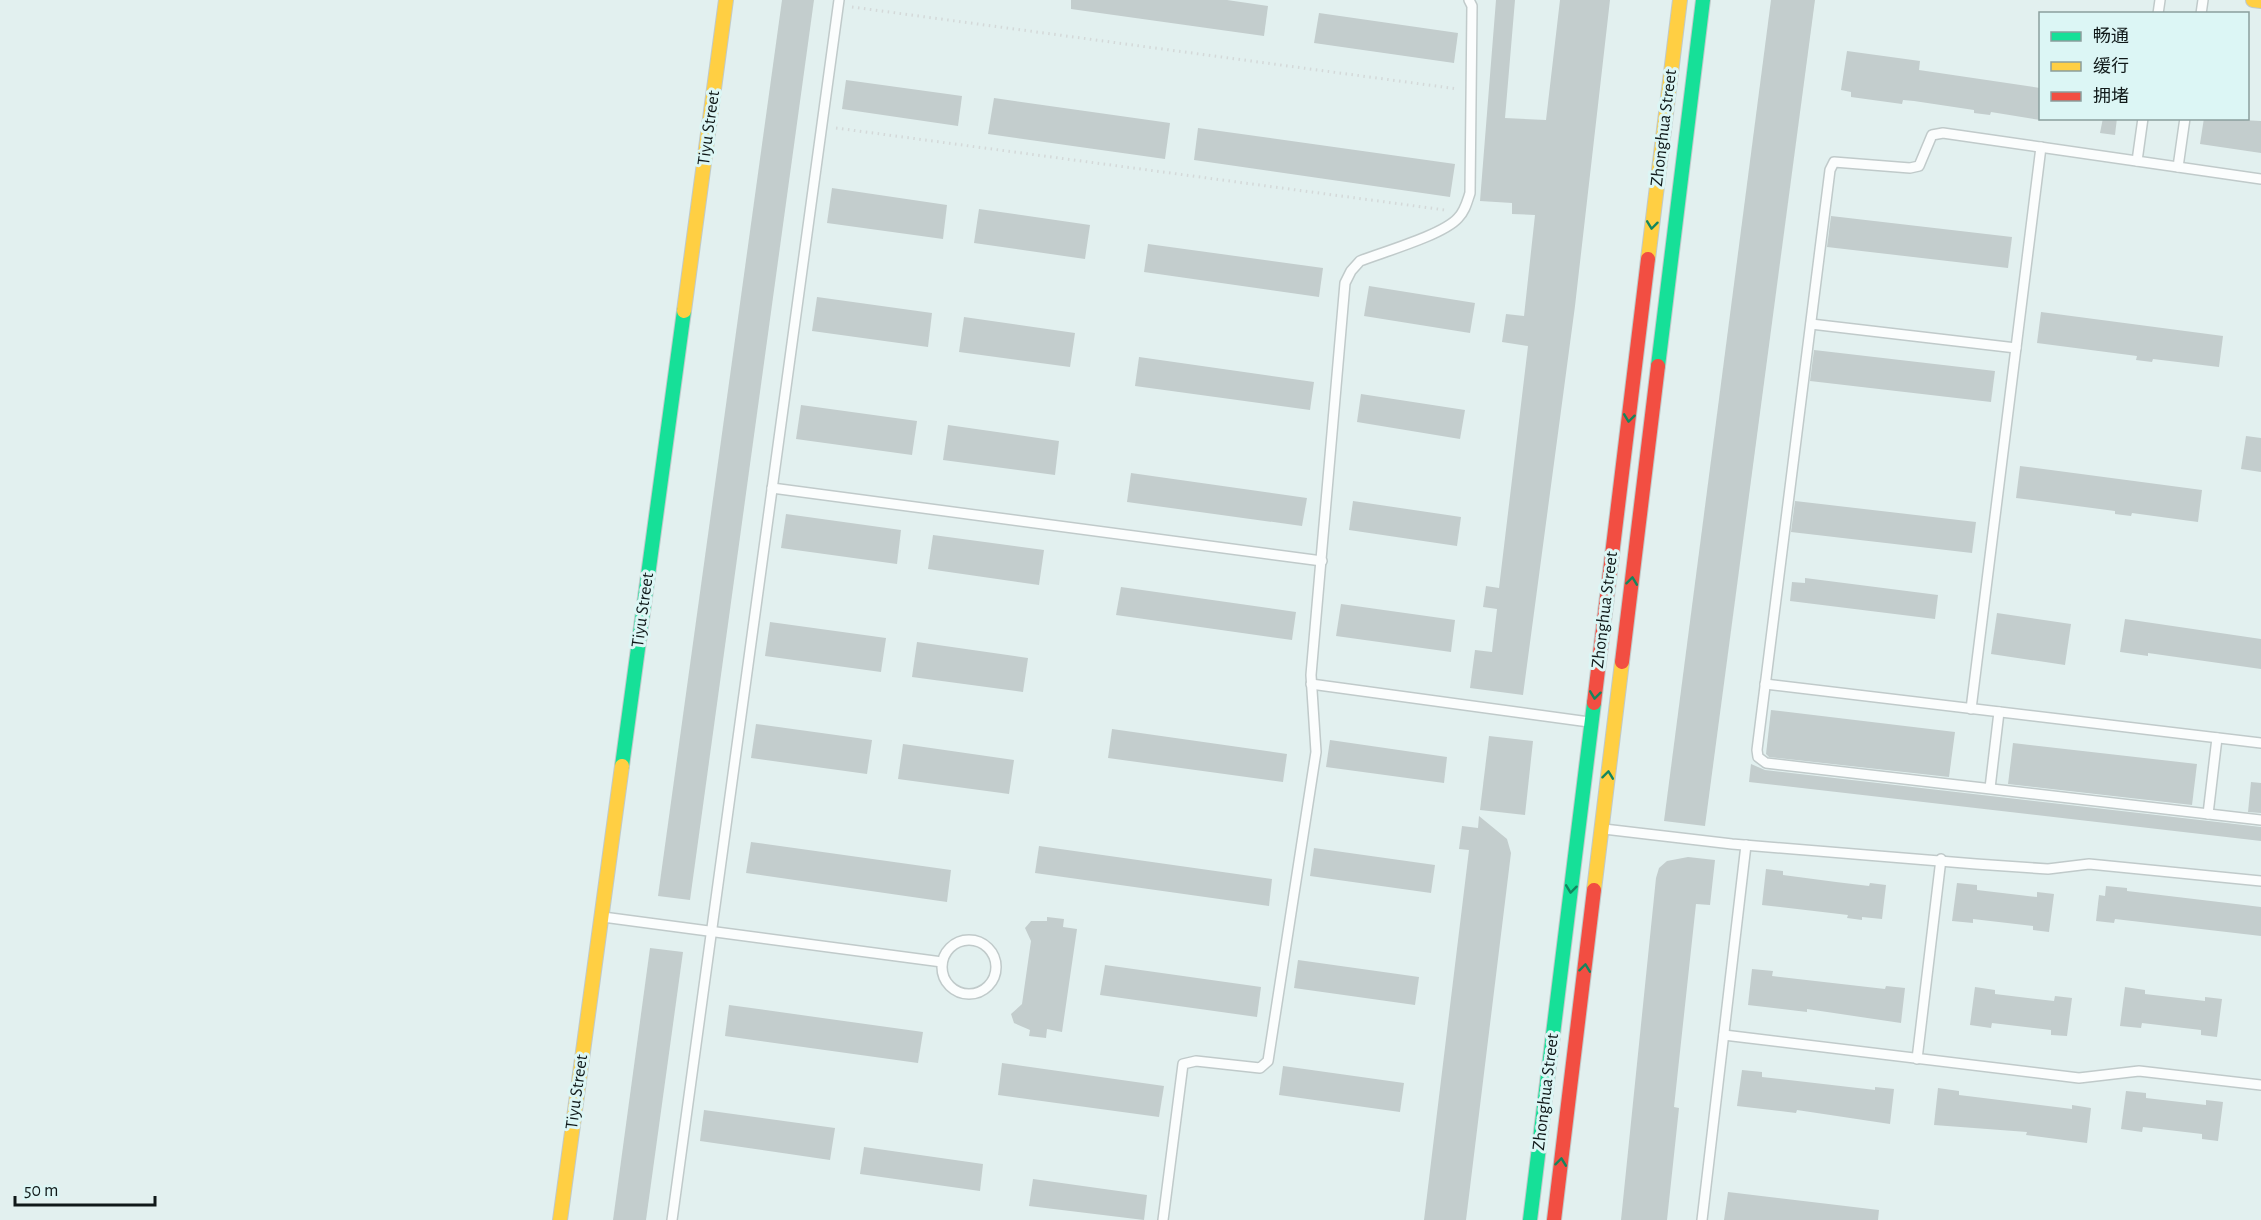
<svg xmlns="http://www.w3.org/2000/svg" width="2261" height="1220" font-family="'Alegreya Sans','Noto Sans SC',sans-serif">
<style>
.building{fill:#c3cdcd}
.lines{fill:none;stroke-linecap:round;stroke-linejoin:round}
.lane-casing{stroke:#c0caca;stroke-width:12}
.fast-casing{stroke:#c0caca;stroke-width:16}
.slow-casing{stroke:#c0caca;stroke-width:16}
.jam-casing{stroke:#c0caca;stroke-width:16}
.path{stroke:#d4d9d9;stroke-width:3;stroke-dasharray:1.5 4.5;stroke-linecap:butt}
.lane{stroke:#fbfdfd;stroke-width:9}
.fast{stroke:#16e098;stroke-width:14}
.slow{stroke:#ffcf43;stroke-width:14}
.jam{stroke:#f24e42;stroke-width:14}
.oneway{stroke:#13865f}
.labels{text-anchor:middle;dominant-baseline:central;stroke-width:6;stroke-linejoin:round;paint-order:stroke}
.street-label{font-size:18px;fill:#101919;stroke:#dcf6f5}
</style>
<rect width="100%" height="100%" fill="#e2f0ef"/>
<g class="building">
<path d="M 782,0 L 814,0 L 690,900 L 658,896 Z"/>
<path d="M 1071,0 L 1227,0 L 1268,6 L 1264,36 L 1071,9 Z"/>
<path d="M 1496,0 L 1515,0 L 1505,118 L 1546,120 L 1560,0 L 1610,0 L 1575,306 L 1523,695 L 1470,688 L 1475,650 L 1492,652 L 1497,609 L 1483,607 L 1486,586 L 1499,588 L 1528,346 L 1502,342 L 1506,314 L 1524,316 L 1535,215 L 1512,214 L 1512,203 L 1480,201 Z"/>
<path d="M 1771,0 L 1815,0 L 1705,826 L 1664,821 Z"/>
<path d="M 1319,13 L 1458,33 L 1454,63 L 1314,43 Z"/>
<path d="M 1847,51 L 1920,61 L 1919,70 L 2040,88 L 2040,120 L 1991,112 L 1990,115 L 1974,113 L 1974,110 L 1914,101 L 1903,100 L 1902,104 L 1851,97 L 1851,92 L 1841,90 Z"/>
<path d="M 846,80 L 962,96 L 958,126 L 842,109 Z"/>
<path d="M 994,98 L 1170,123 L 1165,159 L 988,134 Z"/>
<path d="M 2103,118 L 2117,118 L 2115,135 L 2100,133 Z"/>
<path d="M 2204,118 L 2261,121 L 2261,153 L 2200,144 Z"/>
<path d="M 1198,128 L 1455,164 L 1450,197 L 1194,160 Z"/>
<path d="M 832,188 L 947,205 L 943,239 L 827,223 Z"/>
<path d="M 979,209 L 1090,225 L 1085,259 L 974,243 Z"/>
<path d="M 1831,216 L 2012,237 L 2008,268 L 1827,247 Z"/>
<path d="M 1148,244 L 1323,268 L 1319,297 L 1144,272 Z"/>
<path d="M 1369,286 L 1475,303 L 1470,333 L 1364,316 Z"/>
<path d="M 817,297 L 932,313 L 928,347 L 812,331 Z"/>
<path d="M 2041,312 L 2223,336 L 2219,367 L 2153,359 L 2152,362 L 2136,360 L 2137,356 L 2037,343 Z"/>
<path d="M 964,317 L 1075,333 L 1070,367 L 959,352 Z"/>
<path d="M 1814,350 L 1995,371 L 1991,402 L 1810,381 Z"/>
<path d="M 1139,357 L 1314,382 L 1310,410 L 1135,386 Z"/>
<path d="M 1361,394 L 1465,410 L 1460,439 L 1357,422 Z"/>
<path d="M 801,405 L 917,421 L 912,455 L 796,439 Z"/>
<path d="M 948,425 L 1059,441 L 1055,475 L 943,460 Z"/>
<path d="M 2246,436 L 2261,438 L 2261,472 L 2241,469 Z"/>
<path d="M 2020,466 L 2202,490 L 2198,522 L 2132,513 L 2131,516 L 2115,514 L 2115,511 L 2016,498 Z"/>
<path d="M 1131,473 L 1307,498 L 1302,526 L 1127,502 Z"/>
<path d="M 1353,501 L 1461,517 L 1457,546 L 1349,530 Z"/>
<path d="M 1795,501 L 1976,522 L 1972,553 L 1791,532 Z"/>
<path d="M 786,514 L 901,530 L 897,564 L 781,548 Z"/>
<path d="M 933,535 L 1044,550 L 1039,585 L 928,569 Z"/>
<path d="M 1805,578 L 1938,595 L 1935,619 L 1790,601 L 1792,582 L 1805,583 Z"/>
<path d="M 1121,587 L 1296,612 L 1292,640 L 1116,615 Z"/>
<path d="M 1341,604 L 1455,620 L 1451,652 L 1336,636 Z"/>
<path d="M 1997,613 L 2071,624 L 2065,665 L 1991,654 Z"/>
<path d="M 2125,619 L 2261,639 L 2261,669 L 2148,653 L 2148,656 L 2120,652 Z"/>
<path d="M 770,622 L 886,638 L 881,672 L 765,656 Z"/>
<path d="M 917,642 L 1028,658 L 1023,692 L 912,677 Z"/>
<path d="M 1771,710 L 1955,732 L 1949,777 L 1769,757 L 1766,754 Z"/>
<path d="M 756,724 L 872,740 L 867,774 L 751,758 Z"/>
<path d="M 1112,729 L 1287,754 L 1283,782 L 1108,758 Z"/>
<path d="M 1489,736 L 1533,741 L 1525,815 L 1480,810 Z"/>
<path d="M 1330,740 L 1447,757 L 1444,783 L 1326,767 Z"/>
<path d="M 2013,743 L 2197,764 L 2192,805 L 2008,784 Z"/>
<path d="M 903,744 L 1014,760 L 1009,794 L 898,779 Z"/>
<path d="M 1751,764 L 1765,770 L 2261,827 L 2261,841 L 1749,782 Z"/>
<path d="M 2251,782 L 2261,783 L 2261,813 L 2248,812 Z"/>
<path d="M 1479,816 L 1507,839 L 1511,853 L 1466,1220 L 1424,1220 L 1469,850 L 1459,849 L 1462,826 L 1478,828 Z"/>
<path d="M 751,842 L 951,870 L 947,902 L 746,873 Z"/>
<path d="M 1039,846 L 1272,879 L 1269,906 L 1035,873 Z"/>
<path d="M 1314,848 L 1435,865 L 1431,893 L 1310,876 Z"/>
<path d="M 1688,857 L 1715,860 L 1710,905 L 1696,904 L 1674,1107 L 1679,1108 L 1667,1220 L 1621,1220 L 1656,878 L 1659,868 L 1667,861 Z"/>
<path d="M 1766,869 L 1783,871 L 1783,875 L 1836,882 L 1869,886 L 1870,883 L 1886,885 L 1882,919 L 1862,917 L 1862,920 L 1847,918 L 1848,915 L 1762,905 Z"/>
<path d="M 1957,883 L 1977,885 L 1977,890 L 2037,897 L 2037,892 L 2054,894 L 2049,932 L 2033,930 L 2033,926 L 1973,919 L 1973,923 L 1952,921 Z"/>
<path d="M 2106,886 L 2127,888 L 2127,891 L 2261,907 L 2261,936 L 2115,919 L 2114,923 L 2096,921 L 2099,895 L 2105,896 Z"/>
<path d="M 1047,917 L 1064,919 L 1063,927 L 1077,929 L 1062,1032 L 1047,1029 L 1046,1038 L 1029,1036 L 1030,1030 L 1014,1023 L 1011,1014 L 1022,1004 L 1031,941 L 1025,928 L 1031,921 L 1047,921 Z"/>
<path d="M 650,948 L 683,952 L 646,1220 L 613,1220 Z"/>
<path d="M 1298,960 L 1419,977 L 1415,1005 L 1294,988 Z"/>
<path d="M 1105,965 L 1261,987 L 1257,1017 L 1100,995 Z"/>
<path d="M 1752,969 L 1773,971 L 1772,976 L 1885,989 L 1886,986 L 1905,988 L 1901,1023 L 1807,1009 L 1807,1012 L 1748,1005 Z"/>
<path d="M 1975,987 L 1995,990 L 1995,994 L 2054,1001 L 2055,996 L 2072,998 L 2067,1036 L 2051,1035 L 2051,1030 L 1992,1023 L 1991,1028 L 1970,1025 Z"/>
<path d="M 2125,987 L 2145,990 L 2145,994 L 2205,1001 L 2205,997 L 2222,999 L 2217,1037 L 2201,1035 L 2201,1030 L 2142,1023 L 2141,1028 L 2120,1026 Z"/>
<path d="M 729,1005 L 923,1032 L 918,1063 L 725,1036 Z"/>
<path d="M 1002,1063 L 1164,1086 L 1159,1117 L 998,1095 Z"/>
<path d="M 1283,1066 L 1404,1083 L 1400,1112 L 1279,1095 Z"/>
<path d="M 1742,1070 L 1762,1072 L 1762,1077 L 1875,1090 L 1875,1087 L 1894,1089 L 1890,1124 L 1797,1110 L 1796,1113 L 1737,1106 Z"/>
<path d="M 1938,1088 L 1959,1091 L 1959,1095 L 2072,1109 L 2072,1105 L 2091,1108 L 2087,1143 L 2026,1135 L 2027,1132 L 1934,1125 Z"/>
<path d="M 2126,1091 L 2146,1093 L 2146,1098 L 2206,1105 L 2206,1100 L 2223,1102 L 2218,1141 L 2202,1139 L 2202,1134 L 2143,1127 L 2142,1132 L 2121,1129 Z"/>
<path d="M 704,1110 L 835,1128 L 830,1160 L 700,1141 Z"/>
<path d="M 864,1147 L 983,1164 L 980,1191 L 860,1174 Z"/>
<path d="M 1033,1179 L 1147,1195 L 1144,1220 L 1029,1206 Z"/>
<path d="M 1728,1192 L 1879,1210 L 1878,1220 L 1724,1220 Z"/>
</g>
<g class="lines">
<g class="lane-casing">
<g id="lane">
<path d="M 2158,14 L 2160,0"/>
<path d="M 2201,14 L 2203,0"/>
<path d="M 2137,161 L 2143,118"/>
<path d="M 2178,167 L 2185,118"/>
<path d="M 2261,179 L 1943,133 L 1932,135 L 1919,166 L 1910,168 L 1834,162 L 1830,170 L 1757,750 L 1758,757 L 1766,763 L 2261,820"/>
<path d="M 1811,324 L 2016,348"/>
<path d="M 772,488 L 1322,561"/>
<path d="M 1311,684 L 1589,722"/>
<path d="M 1765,684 L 2261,743"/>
<path d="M 1971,709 L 2041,147"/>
<path d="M 1990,788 L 1999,712"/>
<path d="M 2208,814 L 2217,738"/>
<path d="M 1604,829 L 1732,844 L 1976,864 L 2048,869 L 2089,864 L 2261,881"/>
<path d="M 603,917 L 942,962"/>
<circle cx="969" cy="967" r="27"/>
<path d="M 1724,1035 L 2079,1078 L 2139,1071 L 2261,1085"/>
<path d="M 1917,1059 L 1941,859"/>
<path d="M 672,1220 L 839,0"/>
<path d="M 1163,1220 L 1183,1064 L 1196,1061 L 1260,1068 L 1268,1061 L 1316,752 L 1311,675 L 1345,283 L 1351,271 L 1360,261 C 1383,252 1443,235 1458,218 C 1465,211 1467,202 1470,193 L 1472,6 L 1469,0"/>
<path d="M 1702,1220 L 1746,845"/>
</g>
</g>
<g class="fast-casing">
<g id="fast">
<path d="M 1658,366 L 1703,0"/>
<path d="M 622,766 L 684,311"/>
<path d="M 1530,1220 L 1594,703"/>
</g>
</g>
<g class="slow-casing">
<g id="slow">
<path d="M 2253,0 L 2261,1"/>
<path d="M 1648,259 L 1680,0"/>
<path d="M 684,311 L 726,0"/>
<path d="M 1594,890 L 1622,662"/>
<path d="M 560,1220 L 622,766"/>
</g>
</g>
<g class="jam-casing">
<g id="jam">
<path d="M 1622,662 L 1658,366"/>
<path d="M 1594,703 L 1648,259"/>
<path d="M 1554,1220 L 1594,890"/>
</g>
</g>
<g class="path">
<path d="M 852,7 L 1458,89"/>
<path d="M 836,128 L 1445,210"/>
</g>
<use href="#lane" class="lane"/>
<use href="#fast" class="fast"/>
<use href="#slow" class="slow"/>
<use href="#jam" class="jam"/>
</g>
<defs><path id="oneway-chevron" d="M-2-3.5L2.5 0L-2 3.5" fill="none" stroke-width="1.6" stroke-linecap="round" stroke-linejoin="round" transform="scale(1.5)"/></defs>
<g class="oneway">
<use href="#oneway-chevron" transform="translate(1652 225) rotate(97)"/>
<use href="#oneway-chevron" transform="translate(1629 418) rotate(97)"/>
<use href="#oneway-chevron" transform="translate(1632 581) rotate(-83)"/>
<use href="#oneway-chevron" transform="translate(1595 695) rotate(97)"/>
<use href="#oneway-chevron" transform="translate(1608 775) rotate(-83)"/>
<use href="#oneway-chevron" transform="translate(1571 889) rotate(97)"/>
<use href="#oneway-chevron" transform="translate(1585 968) rotate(-83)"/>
<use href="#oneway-chevron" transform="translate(1561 1162) rotate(-83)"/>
</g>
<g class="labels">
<g class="street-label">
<text transform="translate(709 128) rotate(-82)">Tiyu Street</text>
<text transform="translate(1664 128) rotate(-83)">Zhonghua Street</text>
<text transform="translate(643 610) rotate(-82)">Tiyu Street</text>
<text transform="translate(1605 610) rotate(-83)">Zhonghua Street</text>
<text transform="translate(577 1092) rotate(-82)">Tiyu Street</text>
<text transform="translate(1546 1092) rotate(-83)">Zhonghua Street</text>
</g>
</g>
<rect x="2039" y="12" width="210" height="108" fill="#dcf6f5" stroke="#8a9e9d" stroke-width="1.5"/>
<rect x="2051" y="32" width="30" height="9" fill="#16e098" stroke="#8a9e9d" stroke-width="1.5"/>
<text x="2093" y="42" font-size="18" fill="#101919">畅通</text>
<rect x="2051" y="62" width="30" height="9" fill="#ffcf43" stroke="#8a9e9d" stroke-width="1.5"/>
<text x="2093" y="72" font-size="18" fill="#101919">缓行</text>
<rect x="2051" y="92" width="30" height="9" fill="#f24e42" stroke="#8a9e9d" stroke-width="1.5"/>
<text x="2093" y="102" font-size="18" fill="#101919">拥堵</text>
<path d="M15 1196v9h140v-9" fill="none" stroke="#101919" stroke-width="3"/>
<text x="24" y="1196" font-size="18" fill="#101919" stroke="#dcf6f5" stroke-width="4.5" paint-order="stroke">50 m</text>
</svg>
